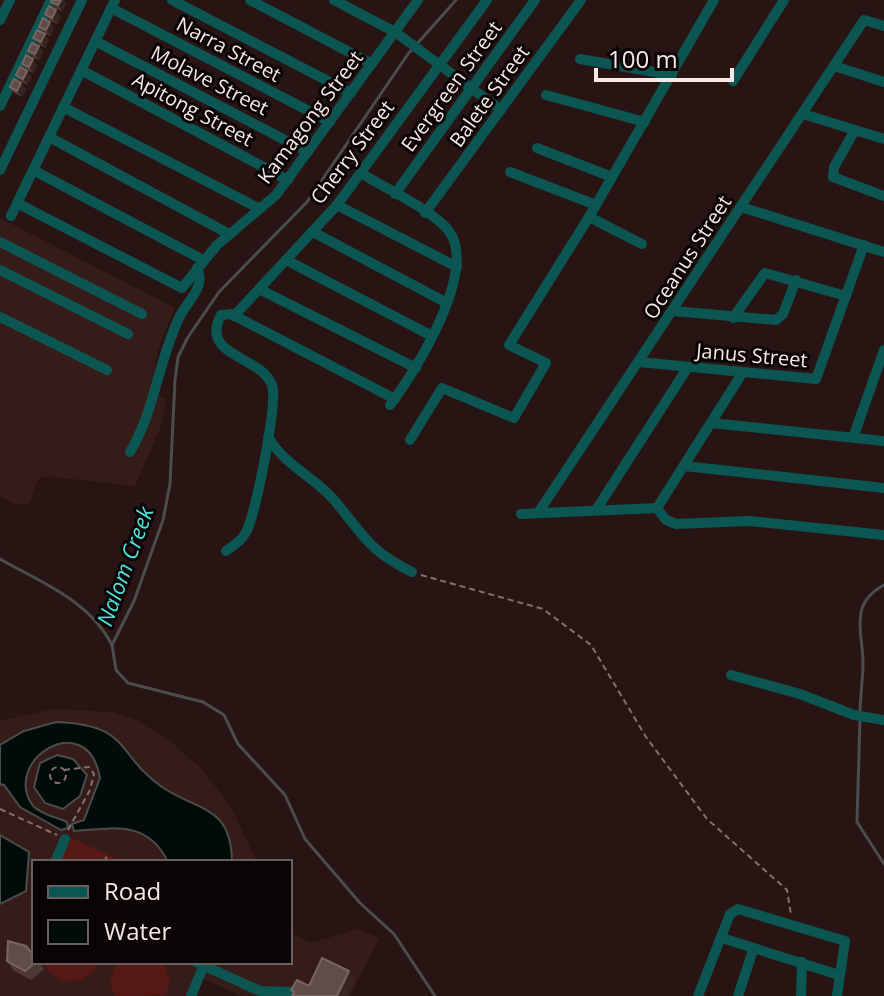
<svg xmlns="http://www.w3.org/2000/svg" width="884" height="996" font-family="'Open Sans',sans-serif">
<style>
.built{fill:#361c19}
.green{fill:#551813}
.water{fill:#000b0a;stroke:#4a4d4c;stroke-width:2}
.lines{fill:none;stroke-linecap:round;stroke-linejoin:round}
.stream{stroke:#4a4d4c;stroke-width:3}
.path{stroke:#82716f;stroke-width:2;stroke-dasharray:6 4;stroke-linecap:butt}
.minor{stroke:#0b5653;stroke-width:10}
.wall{fill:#4e3936}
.shaded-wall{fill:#372320}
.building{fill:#604c49;stroke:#786462;stroke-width:2}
.labels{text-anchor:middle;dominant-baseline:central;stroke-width:6;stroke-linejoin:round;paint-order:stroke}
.street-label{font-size:20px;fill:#f7e8e6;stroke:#0b0404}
.water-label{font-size:22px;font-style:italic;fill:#4ce3dc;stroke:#0b0404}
</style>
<rect width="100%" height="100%" fill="#281513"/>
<g class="built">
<path d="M 0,218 L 175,308 L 158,349 L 151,392 L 166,399 L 161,426 L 135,486 L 46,476 L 38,479 L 30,503 L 16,505 L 0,496 Z"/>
<path d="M 53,709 L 111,712 L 136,720 L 171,741 L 203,771 L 230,805 L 257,862 L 34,862 L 34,962 L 290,962 L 290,933 L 311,943 L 357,929 L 379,938 L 350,996 L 242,996 L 202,978 L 194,996 L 0,996 L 0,721 Z"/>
</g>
<g class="green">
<path d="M 69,837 L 125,862 L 57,862 Z"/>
<path d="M 42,962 L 99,962 C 86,988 55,987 42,962 Z"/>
<path d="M 116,962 L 164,962 L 170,981 L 166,995 L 115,996 L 110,983 Z"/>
</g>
<g class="water">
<path d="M 56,722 C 132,725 114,753 162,787 C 199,812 231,805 232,862 L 168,862 C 148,820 113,828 74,831 L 72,824 L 84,820 L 100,778 C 88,706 0,760 33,806 C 42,815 56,817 67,822 L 68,828 L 61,830 L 20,807 L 4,785 L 0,784 L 0,745 L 24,731 Z"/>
<path d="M 57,755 L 73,759 L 87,775 L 80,796 L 63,809 L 45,803 L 34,787 L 40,763 Z"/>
<path d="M 0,835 L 29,852 L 26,891 L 0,904 Z"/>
</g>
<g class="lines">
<g class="stream">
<path d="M 0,559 C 42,583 89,600 112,645"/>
<path d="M 860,714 C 860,697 863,680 863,663 C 863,633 848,604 884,585"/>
<path d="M 860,719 L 857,822 L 884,864"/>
<path d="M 435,996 L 394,934 L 360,903 L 305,839 L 285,795 L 238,744 L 224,715 L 203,702 L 128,683 L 116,670 L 112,645 L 134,601 L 163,520 L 170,484 L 175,380 L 178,357 L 188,337 L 219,292 L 307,202 L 408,54 L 456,0"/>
</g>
<g class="path">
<path d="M 421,575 L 543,609 L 591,645 L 646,737 L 707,819 L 787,890 L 791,915"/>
<circle cx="58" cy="775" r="8"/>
<path d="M 64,770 L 89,767 L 94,774 L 90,790 L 68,830"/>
<path d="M 0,809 L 57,835"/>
<path d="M 104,862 L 107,856"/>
</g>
<g class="minor">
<path d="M 172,0 L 351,93"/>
<path d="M 250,0 L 372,64"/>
<path d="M 334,0 L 395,32 L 501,110"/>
<path d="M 111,8 L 330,122"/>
<path d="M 0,20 L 10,0"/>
<path d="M 95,41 L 308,152"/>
<path d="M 580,59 L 672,75"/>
<path d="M 834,66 L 884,82"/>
<path d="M 81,70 L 288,180"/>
<path d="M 733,81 L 784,0"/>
<path d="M 546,95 L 645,122"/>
<path d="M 0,106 L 51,0"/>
<path d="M 63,107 L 260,209"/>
<path d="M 803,114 L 884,139"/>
<path d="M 855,130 L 834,167 L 833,177 L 884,196"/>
<path d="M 49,137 L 229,234"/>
<path d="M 537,148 L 612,177"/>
<path d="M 0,170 L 82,0"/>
<path d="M 33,170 L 203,260"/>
<path d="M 510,172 L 596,205"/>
<path d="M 361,173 C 384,188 433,210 449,231 C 478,271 416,371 390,405"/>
<path d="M 395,194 L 535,0"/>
<path d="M 17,203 L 182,288 L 217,245 L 276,195 L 418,0"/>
<path d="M 337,205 L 457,267"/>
<path d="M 741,207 L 884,252"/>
<path d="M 425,213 L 581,0"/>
<path d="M 11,216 L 115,0"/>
<path d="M 589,217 L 642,244"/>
<path d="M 313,232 L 445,302"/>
<path d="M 0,242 L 142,314"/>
<path d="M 286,260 L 432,336"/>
<path d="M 0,270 L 128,334"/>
<path d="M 259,289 L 416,368"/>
<path d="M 673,311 L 776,320 L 783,314 L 796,280"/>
<path d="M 234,316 L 337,205 L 487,0"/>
<path d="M 0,317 L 107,370"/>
<path d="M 733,318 L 765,273 L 846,296"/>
<path d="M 639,362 L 816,379 L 864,245"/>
<path d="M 711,423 L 884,441"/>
<path d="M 268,437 C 287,468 314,476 335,501 C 364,536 369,551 412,572"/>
<path d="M 853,438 L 884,350"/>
<path d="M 410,440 L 442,388 L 514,418 L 546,363 L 509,345 L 589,217 L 714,0"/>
<path d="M 130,452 C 155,410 158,362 179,318 C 186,302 207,287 197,268"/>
<path d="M 684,466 L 884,488"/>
<path d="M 657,508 L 666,520 L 676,524 L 749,521 L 884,535"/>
<path d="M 657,508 L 743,372"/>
<path d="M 596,510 L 688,367"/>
<path d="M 538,513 L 864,20 L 884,26"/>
<path d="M 521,514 L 657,508"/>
<path d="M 226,551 C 234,545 243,540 247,530 C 256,511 278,403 272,385 C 261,355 199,357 221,315 L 231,314 L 395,399"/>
<path d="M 731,675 L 800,694 L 854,715 L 884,720"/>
<path d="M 55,862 L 65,839"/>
<path d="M 722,938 L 839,975"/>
<path d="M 196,962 L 260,991 L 291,992"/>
<path d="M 191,996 L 204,965"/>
<path d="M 698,996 L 730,914 L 738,909 L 845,941 L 837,996"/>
<path d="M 738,996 L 753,950"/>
<path d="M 801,996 L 802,962"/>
</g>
</g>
<g class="wall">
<path d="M 51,2 L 66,3 L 62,11 L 55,8 Z"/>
<path d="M 45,14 L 61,16 L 57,24 L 49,20 Z"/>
<path d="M 50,22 L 54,28 L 50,36 L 43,33 L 39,27 Z"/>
<path d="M 33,38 L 49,40 L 45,48 L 38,44 Z"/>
<path d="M 28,51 L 43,52 L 39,60 L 32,57 Z"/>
<path d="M 22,64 L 37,65 L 33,73 L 26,70 Z"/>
<path d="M 27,71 L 32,77 L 27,85 L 20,81 L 16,75 Z"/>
<path d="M 21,83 L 26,89 L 22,97 L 14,93 L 10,87 Z"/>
<path d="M 7,961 L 39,962 L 44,969 L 31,980 L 13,970 Z"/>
</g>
<g class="shaded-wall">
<path d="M 61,0 L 64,0 L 66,3 L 62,11 L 58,5 Z"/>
<path d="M 56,10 L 61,16 L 57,24 L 52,18 Z"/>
<path d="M 50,22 L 54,28 L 50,36 L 46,30 Z"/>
<path d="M 45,34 L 49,40 L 45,48 L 41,42 Z"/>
<path d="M 39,46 L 43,52 L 39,60 L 35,54 Z"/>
<path d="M 33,59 L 37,65 L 33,73 L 29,67 Z"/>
<path d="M 27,71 L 32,77 L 27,85 L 23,79 Z"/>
<path d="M 21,83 L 26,89 L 22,97 L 17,91 Z"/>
<path d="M 349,971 L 355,980 L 347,996 L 337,996 Z"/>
</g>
<g class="building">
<path d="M 51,0 L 61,0 L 58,5 L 51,2 Z"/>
<path d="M 49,6 L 56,10 L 52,18 L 45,14 Z"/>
<path d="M 43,18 L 50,22 L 46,30 L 39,27 Z"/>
<path d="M 37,30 L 45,34 L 41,42 L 33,38 Z"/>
<path d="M 32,43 L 39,46 L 35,54 L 28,51 Z"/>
<path d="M 26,55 L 33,59 L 29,67 L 22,64 Z"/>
<path d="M 20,67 L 27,71 L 23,79 L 16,75 Z"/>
<path d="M 14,79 L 21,83 L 17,91 L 10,87 Z"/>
<path d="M 8,941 L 26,946 L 34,956 L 34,962 L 36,962 L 25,971 L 7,961 Z"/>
<path d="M 322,958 L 349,971 L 337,996 L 292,996 L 294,992 L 291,990 L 297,980 L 309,986 Z"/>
</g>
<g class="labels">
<g class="street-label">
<text transform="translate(229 49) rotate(28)">Narra Street</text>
<text transform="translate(210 80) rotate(27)">Molave Street</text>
<text transform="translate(451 86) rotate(-54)">Evergreen Street</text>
<text transform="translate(489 96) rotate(-54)">Balete Street</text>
<text transform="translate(193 109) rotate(28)">Apitong Street</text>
<text transform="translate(310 117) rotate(-53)">Kamagong Street</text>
<text transform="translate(352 152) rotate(-53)">Cherry Street</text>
<text transform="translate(687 257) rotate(-57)">Oceanus Street</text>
<text transform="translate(752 355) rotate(5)">Janus Street</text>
</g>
<g class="water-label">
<text transform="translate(124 566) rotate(-70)">Nalom Creek</text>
</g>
</g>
<rect x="32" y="860" width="260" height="104" fill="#0b0404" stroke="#695f5e" stroke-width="2"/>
<rect x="48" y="886" width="40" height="12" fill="#0b5653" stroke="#695f5e" stroke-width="2"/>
<text x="104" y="900" font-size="24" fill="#f7e8e6">Road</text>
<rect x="48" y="920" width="40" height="24" fill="#000b0a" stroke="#695f5e" stroke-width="2"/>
<text x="104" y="940" font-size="24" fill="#f7e8e6">Water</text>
<path d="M596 68v12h136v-12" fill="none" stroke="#f7e8e6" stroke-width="4"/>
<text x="608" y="68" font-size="24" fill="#f7e8e6" stroke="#0b0404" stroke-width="6" paint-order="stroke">100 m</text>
</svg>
